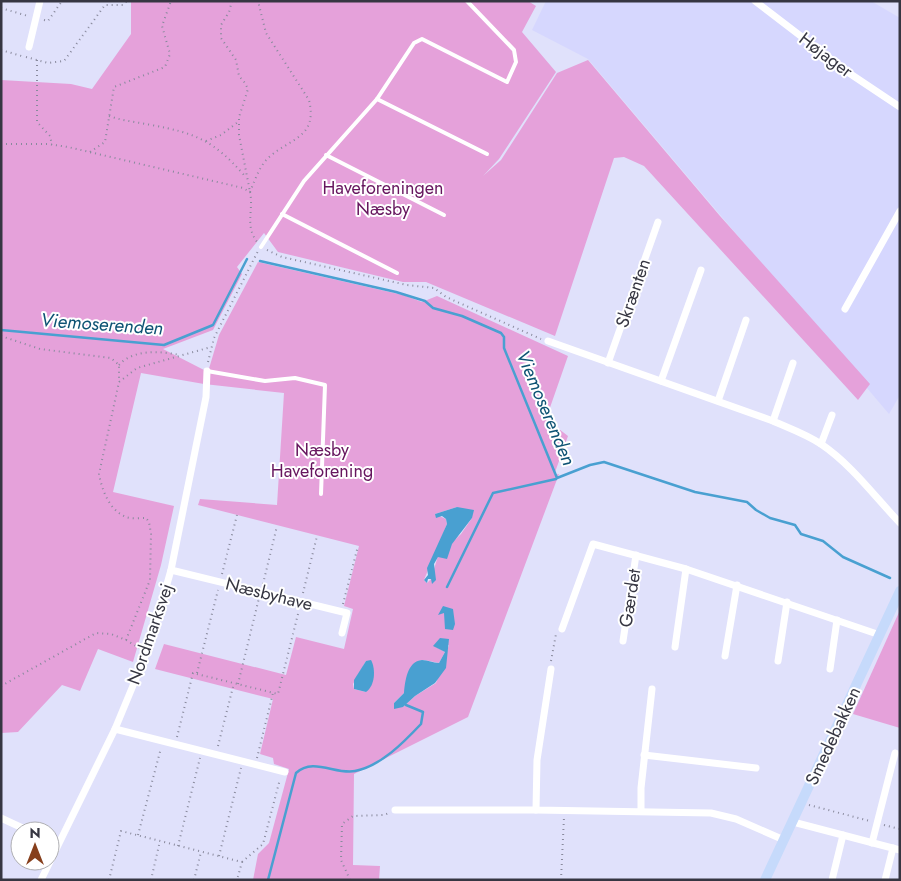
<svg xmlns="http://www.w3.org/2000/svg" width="901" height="881" font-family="Jost,sans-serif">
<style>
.built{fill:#d6d7fe}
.green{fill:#e5a1da;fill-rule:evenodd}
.water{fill:#49a0d1}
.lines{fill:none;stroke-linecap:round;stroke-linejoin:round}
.stream{stroke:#49a0d1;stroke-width:2.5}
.path{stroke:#898a9d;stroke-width:2;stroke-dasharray:1 4;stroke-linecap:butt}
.lane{stroke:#fff;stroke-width:4}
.street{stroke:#fff;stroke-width:7}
.secondary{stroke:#c6dafb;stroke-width:10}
.labels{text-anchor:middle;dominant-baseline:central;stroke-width:4;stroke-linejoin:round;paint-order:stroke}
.street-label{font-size:18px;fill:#363642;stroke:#fff}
.park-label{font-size:18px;fill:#66155e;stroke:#fff}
.water-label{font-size:19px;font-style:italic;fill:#0e5374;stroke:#fff}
</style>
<rect width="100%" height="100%" fill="#e0e1fb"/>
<path class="built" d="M 546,1 L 871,1 L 900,18 L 900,395 L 889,414 L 588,59 L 532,30 Z"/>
<g class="green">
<path d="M 131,1 L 528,1 L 536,6 L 522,32 L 556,72 L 499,159 L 483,176 L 501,160 L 557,73 L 588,60 L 720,216 L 870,384 L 858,400 L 644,166 L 624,157 L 614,158 L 555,336 L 426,282 L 403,282 L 278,252 L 264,233 L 237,267 L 242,274 L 213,330 L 163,349 L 204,370 L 205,382 L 219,335 L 258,262 L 403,295 L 422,302 L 437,296 L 568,356 L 546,419 L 568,436 L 554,475 L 559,474 L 468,717 L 354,774 L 353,865 L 380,866 L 379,880 L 253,880 L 258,854 L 269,843 L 289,769 L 274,764 L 273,758 L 260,754 L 273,699 L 155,669 L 164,644 L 286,675 L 296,637 L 344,649 L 353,609 L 344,606 L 359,546 L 198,505 L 200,499 L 277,505 L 284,393 L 204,384 L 141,373 L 113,492 L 174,506 L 161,565 L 133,662 L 98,649 L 80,691 L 62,685 L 18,732 L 1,733 L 1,80 L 71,84 L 92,89 L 131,34 ZM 457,507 L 472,518 L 461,534 L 438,556 L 431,579 L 427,583 L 424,580 L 447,524 L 446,519 L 435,514 ZM 449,645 L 436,683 L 415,696 L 403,707 L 394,703 L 404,693 L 411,667 L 418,661 L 424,660 L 439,663 L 445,652 L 436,647 ZM 366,661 L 373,671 L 366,692 L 354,689 L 353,684 Z"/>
<path d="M 900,610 L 900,728 L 853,714 Z"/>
</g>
<g class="water">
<path d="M 457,507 L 474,510 L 472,518 L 452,544 L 447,559 L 438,557 L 434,564 L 436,580 L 432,584 L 431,579 L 428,579 L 427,583 L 424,580 L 428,575 L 427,568 L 447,524 L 446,519 L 442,516 L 436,518 L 435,514 Z"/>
<path d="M 443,606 L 453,609 L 455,624 L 453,630 L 445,629 L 444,613 L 438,615 Z"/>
<path d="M 440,638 L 449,639 L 446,668 L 435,683 L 415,696 L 403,707 L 394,709 L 394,703 L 404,693 C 405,682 407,661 422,660 C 428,660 433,663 439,663 L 445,652 L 433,646 Z"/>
<path d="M 371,660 C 376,669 375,686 366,692 L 354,689 L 354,680 L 366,661 Z"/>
</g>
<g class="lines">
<g class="stream">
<path d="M 260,261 L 396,292 L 425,301 L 433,308 L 462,316 L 501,333 L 504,337 L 504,348 L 557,478 L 590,465 L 604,462 L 695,492 L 747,502 L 756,510 L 770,518 L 795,525 L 801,534 L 823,541 L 843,557 L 890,578"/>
<path d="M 1,330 L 164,345 L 213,325 L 247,259"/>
<path d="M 447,587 L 493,493 L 556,479"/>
<path d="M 268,880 L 296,773 C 313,757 336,775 355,771 C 381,766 404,742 421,724 L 423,712 L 406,705"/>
</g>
<g class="path">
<path d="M 232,1 L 229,12 L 221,25 L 221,38 L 236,60 L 239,76 L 245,83 L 248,89 L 239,117 L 239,135 L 250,192"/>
<path d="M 1,8 L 28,16"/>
<path d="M 44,20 L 48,21 L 62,1"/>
<path d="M 1,50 L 25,57"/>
<path d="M 26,57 L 48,63 L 64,61 L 105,5 L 123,5 L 127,1"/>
<path d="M 37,60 L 37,122 L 50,136 L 52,145"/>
<path d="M 109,116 C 123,121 137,122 151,125 C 196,133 214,141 244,175"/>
<path d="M 206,141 L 221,135 L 238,122"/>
<path d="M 1,144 L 48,144 L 68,147 L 243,188 L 250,192 C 254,211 244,226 258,243"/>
<path d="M 90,152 L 105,142 L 114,87 L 165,67 L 170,54 L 162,26 L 171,1"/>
<path d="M 250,192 C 255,180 259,167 268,158 C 290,138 318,138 309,100 L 266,33 L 258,1"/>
<path d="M 267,250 L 282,257 L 407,285 L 434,288 L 446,297 L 541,339"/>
<path d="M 1,336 L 40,349 L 111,358 L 119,365 L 119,382"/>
<path d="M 208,362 L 214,338 L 258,251"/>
<path d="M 119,365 C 133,349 160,351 180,355"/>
<path d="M 222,574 L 237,515"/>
<path d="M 263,584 L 277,526"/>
<path d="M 303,593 L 317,536"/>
<path d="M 343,604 L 358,546"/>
<path d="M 126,640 L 141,649"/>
<path d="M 551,661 L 556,634"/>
<path d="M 197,673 L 218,590"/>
<path d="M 238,684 L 259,598"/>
<path d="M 1,686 L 96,633 L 111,634 L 126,640 L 150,580 L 151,534 L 149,522 L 146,518 C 140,518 131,519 126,517 C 109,510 102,490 99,474 L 119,382 L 137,368 L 211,347"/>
<path d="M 177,737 L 193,673 L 278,694 L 299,610"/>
<path d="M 218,746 L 234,683"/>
<path d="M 257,758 L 273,693"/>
<path d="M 809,805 L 870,821"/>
<path d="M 884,825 L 900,829"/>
<path d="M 138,835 L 161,748"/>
<path d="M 178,846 L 200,758"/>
<path d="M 219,856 L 241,768"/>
<path d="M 242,862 L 263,844 L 280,779"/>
<path d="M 109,880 L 121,831 L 242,862 L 237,880"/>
<path d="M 151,880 L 160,841"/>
<path d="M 194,880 L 201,852"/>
<path d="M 350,880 L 341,860 L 342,824 L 353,816 L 384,815 L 389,813"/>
<path d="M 561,880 L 564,817"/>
</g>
<g class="lane">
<path d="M 377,99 L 487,154"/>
<path d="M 326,155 L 444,215"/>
<path d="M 282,214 L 397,273"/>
<path d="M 261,247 L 304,181 L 377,99 L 414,43 L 422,39 L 507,82 L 516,62 L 514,50 L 467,1"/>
<path d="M 207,371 L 265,381 L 295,378 L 325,385 L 321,494"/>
</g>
<g class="street">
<path d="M 755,1 L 849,73 L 900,107"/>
<path d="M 29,47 L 40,1"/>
<path d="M 845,309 L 900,211"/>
<path d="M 548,341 L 773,421 C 789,428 806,434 821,444 C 852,465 875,497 900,523"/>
<path d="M 608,363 L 658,222"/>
<path d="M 661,381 L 701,270"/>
<path d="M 718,401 L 746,320"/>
<path d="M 773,421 L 793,363"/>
<path d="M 821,444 L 832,415"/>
<path d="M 171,570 L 347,613 L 342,633"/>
<path d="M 562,629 L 593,544 L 686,569 L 880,635"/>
<path d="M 623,641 L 636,555"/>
<path d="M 675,647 L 686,569"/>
<path d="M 725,656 L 737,585"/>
<path d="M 778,661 L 787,602"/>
<path d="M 551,669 L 537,760 L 536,810 L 711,813 L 736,819 L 784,840"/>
<path d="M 830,669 L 837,620"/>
<path d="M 115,729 L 285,772"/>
<path d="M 644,755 L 756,768"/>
<path d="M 395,810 L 536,810"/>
<path d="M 641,811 L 641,788 L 652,689"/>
<path d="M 1,818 L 29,831"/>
<path d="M 793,822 L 900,850"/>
<path d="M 50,841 L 58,844"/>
<path d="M 872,843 L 895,753"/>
<path d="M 41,880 L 115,729 L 149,647 L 171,570 L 206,397 L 207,371"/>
<path d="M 832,880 L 843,835"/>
<path d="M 885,880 L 893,848"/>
</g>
<path class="secondary" d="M 765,880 L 900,591"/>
</g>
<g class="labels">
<g class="street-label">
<text transform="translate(826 55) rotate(37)">Højager</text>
<text transform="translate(633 293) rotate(-71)">Skrænten</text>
<text transform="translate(269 594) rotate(14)">Næsbyhave</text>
<text transform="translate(630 598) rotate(-81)">Gærdet</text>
<text transform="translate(150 634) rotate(-71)">Nordmarksvej</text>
<text transform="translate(833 736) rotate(-65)">Smedebakken</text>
</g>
<g class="park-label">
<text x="383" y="188">Haveforeningen<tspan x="383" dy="21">Næsby</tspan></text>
<text x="322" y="450">Næsby<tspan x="322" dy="21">Haveforening</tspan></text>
</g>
<g class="water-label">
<text transform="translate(102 324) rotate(4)">Viemoserenden</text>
<text transform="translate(546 408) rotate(67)">Viemoserenden</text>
</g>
</g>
<rect width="901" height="881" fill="none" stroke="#363642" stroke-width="5"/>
<g transform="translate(35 846)"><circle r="24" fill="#ffffff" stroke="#afafb3"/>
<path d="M0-4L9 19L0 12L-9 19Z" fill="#863f1c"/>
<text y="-8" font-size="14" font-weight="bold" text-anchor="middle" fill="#363642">N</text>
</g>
</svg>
